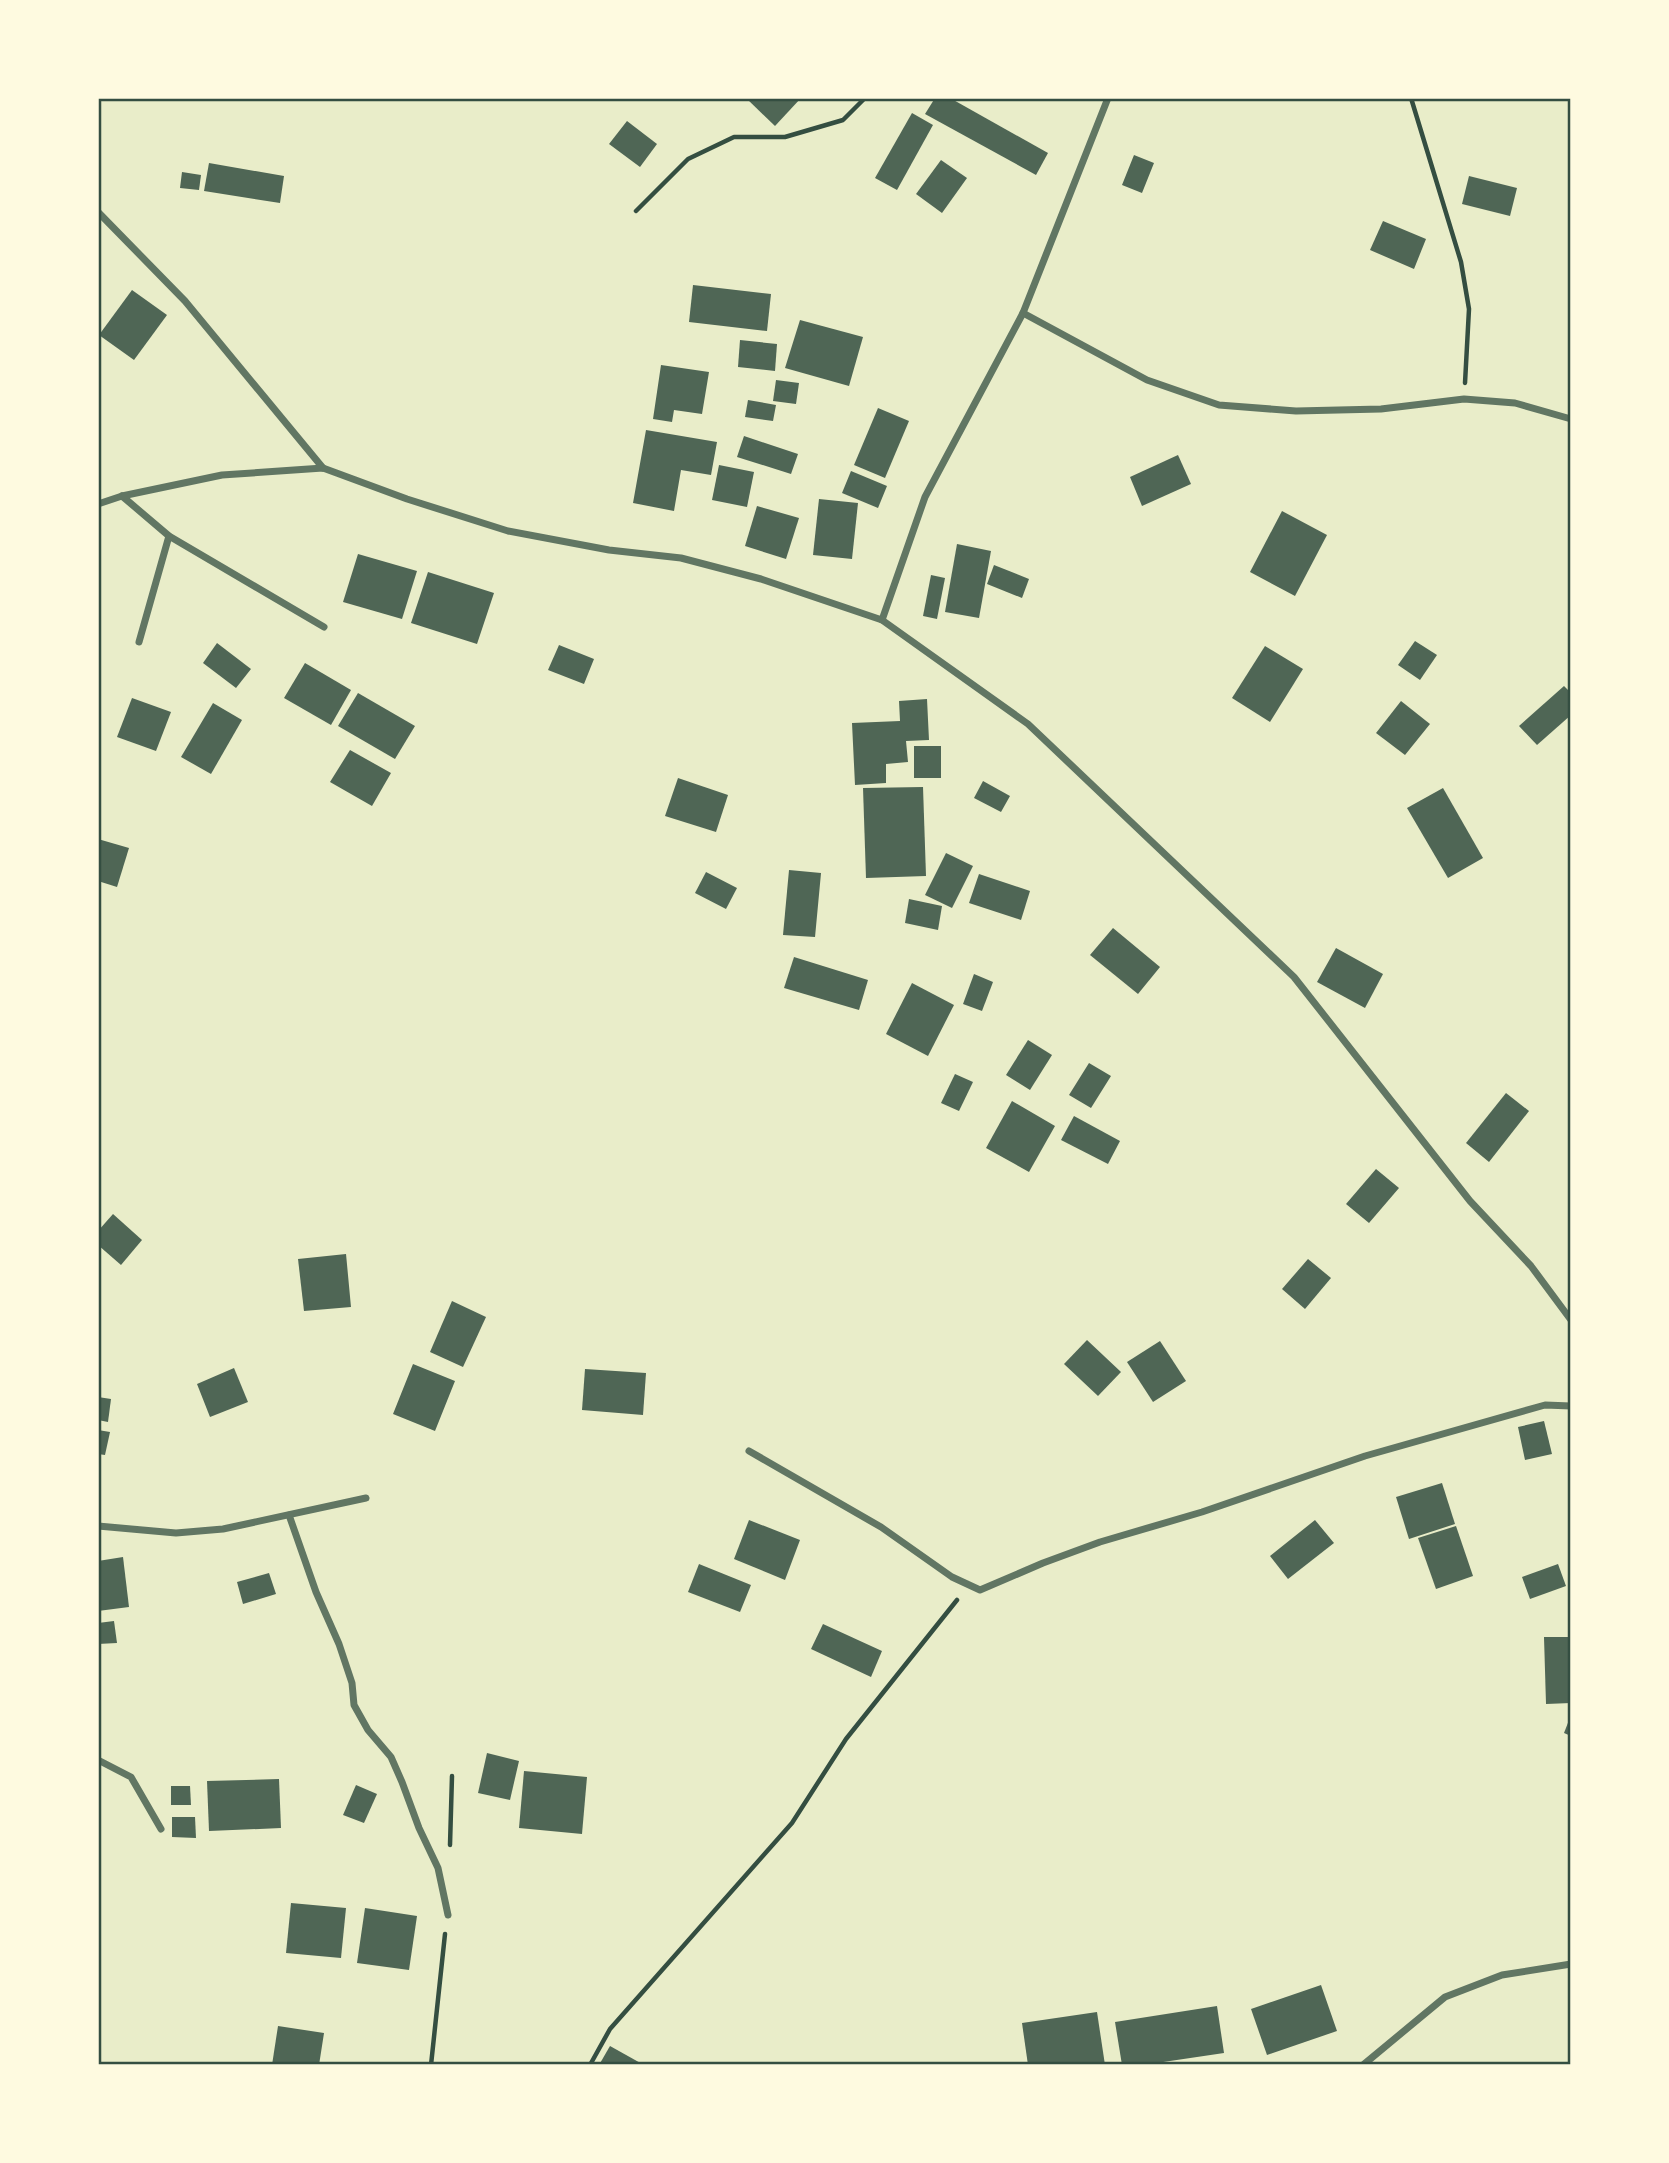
<svg xmlns="http://www.w3.org/2000/svg" width="1669" height="2163" font-family="Raleway,sans-serif">
<style>
.building{fill:#4f6655}
.lines{fill:none;stroke-linecap:round;stroke-linejoin:round}
.path{stroke:#344e41;stroke-width:4.5}
.minor{stroke:#617663;stroke-width:7}
.neatline{fill:none;stroke:#344e41;stroke-width:2.5}
</style>
<rect width="100%" height="100%" fill="#e9edc9"/>
<g class="building">
<path d="M 746,98 L 801,98 L 775,126 Z"/>
<path d="M 935,98 L 950,98 L 1048,153 L 1036,175 L 925,114 Z"/>
<path d="M 912,113 L 933,125 L 897,190 L 875,178 Z"/>
<path d="M 627,121 L 657,144 L 640,167 L 609,144 Z"/>
<path d="M 1134,155 L 1154,163 L 1142,193 L 1122,185 Z"/>
<path d="M 941,160 L 967,178 L 942,213 L 916,194 Z"/>
<path d="M 209,163 L 284,176 L 280,203 L 204,191 Z"/>
<path d="M 182,172 L 201,175 L 199,190 L 180,188 Z"/>
<path d="M 1469,176 L 1517,188 L 1510,216 L 1462,204 Z"/>
<path d="M 1383,221 L 1426,239 L 1414,269 L 1370,250 Z"/>
<path d="M 693,285 L 771,294 L 767,331 L 689,322 Z"/>
<path d="M 132,290 L 167,315 L 134,360 L 99,335 Z"/>
<path d="M 800,320 L 863,337 L 849,386 L 785,368 Z"/>
<path d="M 740,340 L 777,344 L 775,371 L 738,367 Z"/>
<path d="M 661,365 L 709,372 L 702,414 L 674,410 L 672,422 L 653,419 Z"/>
<path d="M 776,380 L 799,383 L 796,404 L 773,401 Z"/>
<path d="M 748,400 L 776,405 L 773,421 L 745,417 Z"/>
<path d="M 878,408 L 909,421 L 885,478 L 854,465 Z"/>
<path d="M 646,430 L 717,442 L 711,475 L 681,470 L 674,511 L 633,503 Z"/>
<path d="M 744,436 L 798,454 L 791,474 L 737,457 Z"/>
<path d="M 1178,455 L 1191,484 L 1142,506 L 1130,477 Z"/>
<path d="M 719,465 L 754,472 L 747,507 L 712,500 Z"/>
<path d="M 851,471 L 887,486 L 878,508 L 842,493 Z"/>
<path d="M 819,499 L 858,503 L 852,559 L 813,555 Z"/>
<path d="M 757,506 L 799,518 L 786,559 L 745,546 Z"/>
<path d="M 1282,511 L 1327,535 L 1295,596 L 1250,572 Z"/>
<path d="M 957,544 L 991,551 L 979,618 L 945,612 Z"/>
<path d="M 358,554 L 417,571 L 402,619 L 343,602 Z"/>
<path d="M 994,565 L 1029,579 L 1022,598 L 987,584 Z"/>
<path d="M 428,572 L 494,593 L 477,644 L 411,623 Z"/>
<path d="M 931,575 L 945,578 L 937,619 L 923,616 Z"/>
<path d="M 1415,641 L 1437,655 L 1420,680 L 1398,665 Z"/>
<path d="M 217,643 L 251,669 L 236,688 L 203,663 Z"/>
<path d="M 559,645 L 594,659 L 584,684 L 548,670 Z"/>
<path d="M 1265,646 L 1303,669 L 1270,722 L 1232,698 Z"/>
<path d="M 305,663 L 351,690 L 331,725 L 284,698 Z"/>
<path d="M 1564,686 L 1571,693 L 1571,715 L 1537,745 L 1519,726 Z"/>
<path d="M 358,693 L 415,726 L 395,759 L 338,726 Z"/>
<path d="M 132,698 L 171,712 L 156,751 L 117,737 Z"/>
<path d="M 927,699 L 929,740 L 906,741 L 908,762 L 886,764 L 886,783 L 855,785 L 852,723 L 900,721 L 899,701 Z"/>
<path d="M 1401,701 L 1430,724 L 1405,755 L 1376,733 Z"/>
<path d="M 213,703 L 242,720 L 211,774 L 181,757 Z"/>
<rect x="914" y="746" width="27" height="32"/>
<path d="M 350,750 L 391,773 L 372,806 L 330,782 Z"/>
<path d="M 678,778 L 728,795 L 716,832 L 665,816 Z"/>
<path d="M 983,781 L 1010,796 L 1001,812 L 974,798 Z"/>
<path d="M 923,787 L 926,876 L 866,878 L 863,788 Z"/>
<path d="M 1443,788 L 1483,858 L 1448,878 L 1407,808 Z"/>
<path d="M 98,839 L 129,848 L 117,887 L 98,881 Z"/>
<path d="M 946,853 L 973,866 L 952,908 L 925,895 Z"/>
<path d="M 789,870 L 821,873 L 815,937 L 783,935 Z"/>
<path d="M 706,872 L 737,888 L 726,909 L 695,893 Z"/>
<path d="M 979,874 L 1030,891 L 1021,920 L 969,903 Z"/>
<path d="M 909,899 L 942,906 L 938,930 L 905,923 Z"/>
<path d="M 1113,928 L 1160,967 L 1138,994 L 1090,955 Z"/>
<path d="M 1336,948 L 1383,974 L 1365,1008 L 1317,982 Z"/>
<path d="M 794,957 L 868,980 L 859,1010 L 784,988 Z"/>
<path d="M 974,974 L 993,982 L 982,1011 L 963,1004 Z"/>
<path d="M 912,983 L 954,1005 L 928,1056 L 886,1034 Z"/>
<path d="M 1028,1040 L 1052,1055 L 1030,1090 L 1006,1075 Z"/>
<path d="M 1089,1063 L 1111,1076 L 1091,1108 L 1069,1095 Z"/>
<path d="M 955,1074 L 973,1082 L 959,1111 L 941,1103 Z"/>
<path d="M 1506,1093 L 1529,1111 L 1489,1162 L 1466,1143 Z"/>
<path d="M 1012,1101 L 1055,1126 L 1029,1172 L 986,1148 Z"/>
<path d="M 1074,1116 L 1120,1141 L 1108,1164 L 1061,1140 Z"/>
<path d="M 1376,1169 L 1399,1188 L 1369,1223 L 1346,1204 Z"/>
<path d="M 113,1214 L 142,1240 L 121,1265 L 98,1245 L 98,1231 Z"/>
<path d="M 346,1254 L 351,1307 L 304,1311 L 298,1259 Z"/>
<path d="M 1308,1259 L 1331,1278 L 1305,1309 L 1282,1289 Z"/>
<path d="M 452,1301 L 486,1317 L 463,1367 L 430,1352 Z"/>
<path d="M 1087,1340 L 1121,1372 L 1098,1396 L 1064,1364 Z"/>
<path d="M 1160,1341 L 1186,1381 L 1153,1402 L 1127,1362 Z"/>
<path d="M 413,1364 L 455,1381 L 435,1431 L 393,1414 Z"/>
<path d="M 234,1368 L 248,1402 L 210,1417 L 197,1384 Z"/>
<path d="M 585,1369 L 646,1373 L 643,1415 L 582,1410 Z"/>
<path d="M 98,1397 L 111,1399 L 108,1422 L 98,1420 Z"/>
<path d="M 1544,1421 L 1552,1454 L 1525,1460 L 1518,1427 Z"/>
<path d="M 98,1430 L 110,1432 L 105,1455 L 98,1454 Z"/>
<path d="M 1442,1483 L 1455,1524 L 1409,1539 L 1396,1497 Z"/>
<path d="M 749,1520 L 800,1540 L 785,1580 L 734,1559 Z"/>
<path d="M 1315,1520 L 1334,1543 L 1288,1579 L 1270,1556 Z"/>
<path d="M 1456,1526 L 1473,1576 L 1436,1589 L 1418,1538 Z"/>
<path d="M 123,1557 L 129,1607 L 98,1611 L 98,1561 Z"/>
<path d="M 699,1564 L 751,1585 L 740,1612 L 688,1592 Z"/>
<path d="M 1558,1564 L 1566,1586 L 1530,1599 L 1522,1577 Z"/>
<path d="M 269,1573 L 276,1594 L 243,1604 L 237,1582 Z"/>
<path d="M 114,1621 L 117,1643 L 98,1644 L 98,1623 Z"/>
<path d="M 823,1624 L 882,1651 L 871,1677 L 811,1649 Z"/>
<path d="M 1544,1637 L 1571,1637 L 1571,1703 L 1546,1704 Z"/>
<path d="M 1571,1715 L 1571,1736 L 1564,1733 Z"/>
<path d="M 487,1753 L 519,1761 L 510,1800 L 478,1793 Z"/>
<path d="M 524,1771 L 587,1777 L 582,1834 L 519,1828 Z"/>
<path d="M 279,1779 L 281,1828 L 209,1831 L 207,1781 Z"/>
<path d="M 356,1785 L 377,1794 L 364,1823 L 343,1815 Z"/>
<path d="M 171,1786 L 190,1786 L 191,1805 L 171,1805 Z"/>
<path d="M 172,1817 L 195,1817 L 196,1838 L 172,1837 Z"/>
<path d="M 291,1903 L 346,1908 L 341,1958 L 286,1953 Z"/>
<path d="M 365,1908 L 417,1916 L 409,1970 L 357,1963 Z"/>
<path d="M 1321,1985 L 1337,2031 L 1267,2055 L 1251,2009 Z"/>
<path d="M 1217,2006 L 1224,2053 L 1143,2065 L 1122,2065 L 1115,2022 Z"/>
<path d="M 1097,2012 L 1105,2065 L 1028,2065 L 1022,2023 Z"/>
<path d="M 278,2026 L 324,2033 L 319,2065 L 272,2065 Z"/>
<path d="M 610,2046 L 644,2065 L 599,2065 Z"/>
</g>
<g class="lines">
<g class="path">
<path d="M 1411,98 L 1461,262 L 1469,309 L 1465,383"/>
<path d="M 636,211 L 688,159 L 734,137 L 785,137 L 843,120 L 865,98"/>
<path d="M 450,1845 L 452,1776"/>
<path d="M 431,2065 L 445,1934"/>
<path d="M 590,2065 L 610,2029 L 792,1823 L 846,1739 L 957,1600"/>
</g>
<g class="minor">
<path d="M 98,212 L 185,301 L 323,468"/>
<path d="M 1023,313 L 1147,380 L 1219,405 L 1296,411 L 1381,409 L 1464,399 L 1515,403 L 1571,419"/>
<path d="M 122,496 L 169,536 L 324,627"/>
<path d="M 98,504 L 122,496 L 222,475 L 323,468 L 407,499 L 508,531 L 609,550 L 681,558 L 761,579 L 882,620 L 1028,724 L 1294,977 L 1470,1201 L 1531,1266 L 1571,1320"/>
<path d="M 882,620 L 925,497 L 1023,313 L 1108,98"/>
<path d="M 139,642 L 169,536"/>
<path d="M 749,1451 L 881,1527 L 952,1577 L 980,1590 L 1043,1563 L 1100,1542 L 1202,1512 L 1365,1456 L 1545,1405 L 1571,1406"/>
<path d="M 289,1515 L 316,1592 L 339,1644 L 352,1683 L 354,1705 L 368,1730 L 391,1757 L 402,1782 L 419,1828 L 438,1868 L 448,1915"/>
<path d="M 98,1526 L 176,1533 L 223,1529 L 366,1498"/>
<path d="M 98,1760 L 131,1777 L 161,1829"/>
<path d="M 1363,2065 L 1445,1997 L 1502,1975 L 1571,1964"/>
</g>
</g>
<rect width="1669" height="2163" fill="none" stroke="#fefae0" stroke-width="200"/>
<rect x="100" y="100" width="1469" height="1963" class="neatline"/>
</svg>
